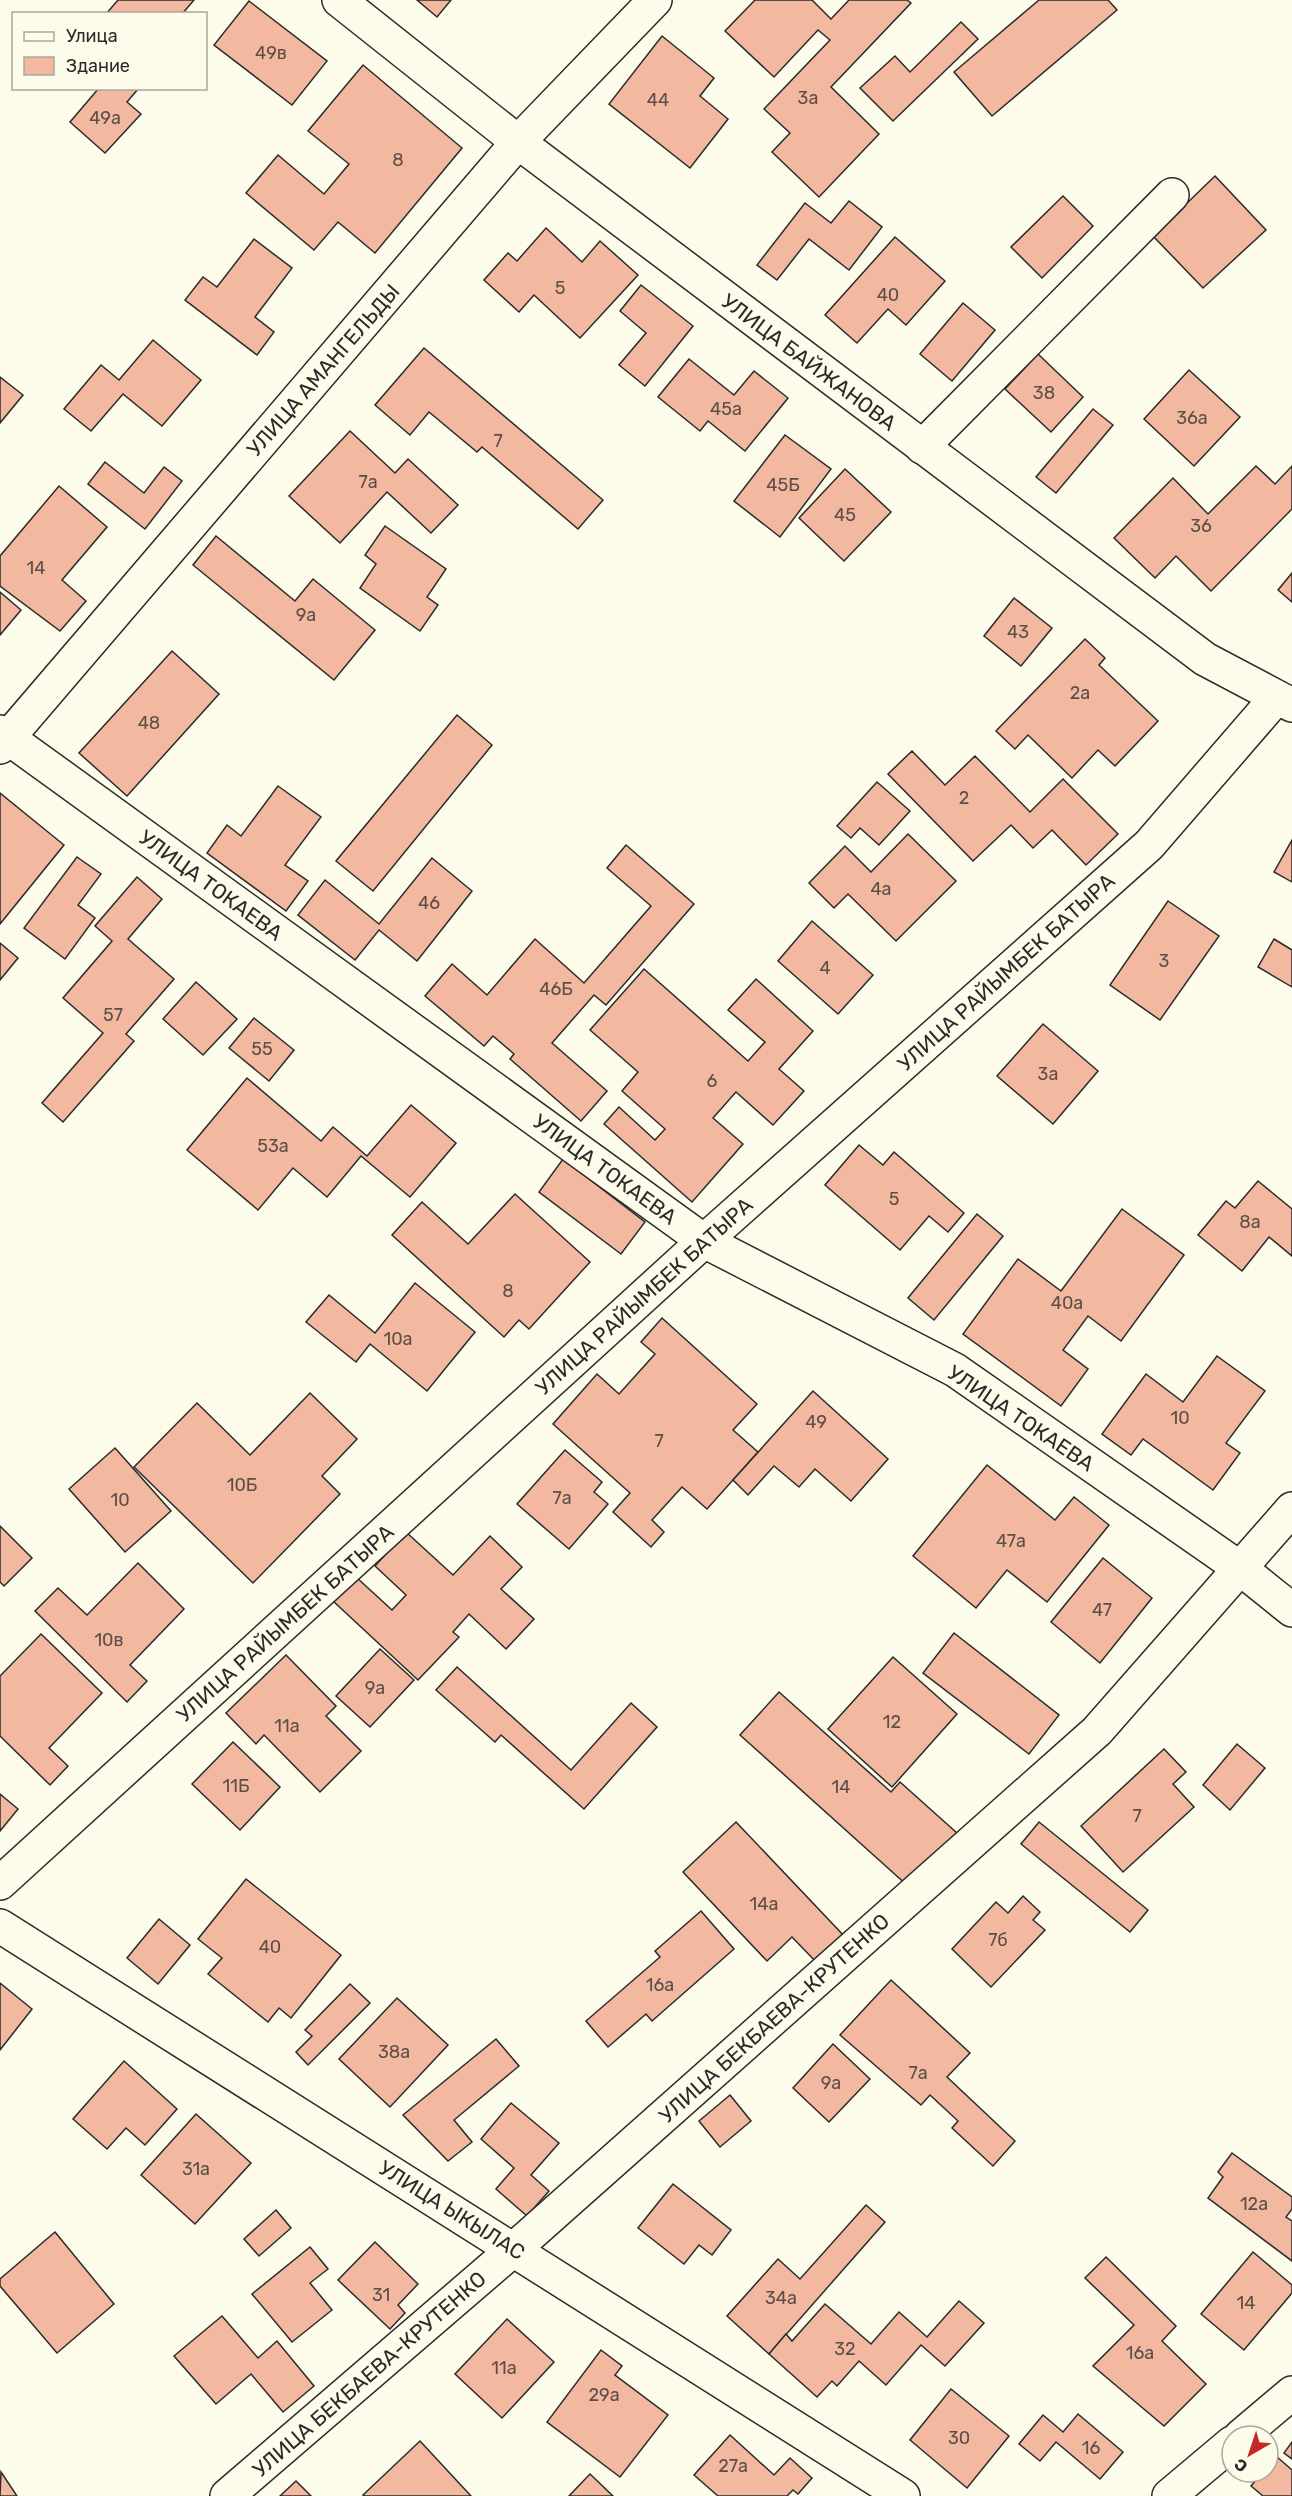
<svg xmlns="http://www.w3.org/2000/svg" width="1292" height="2496" font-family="Rubik,sans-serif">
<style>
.building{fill:#f2b8a0;stroke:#2b2b2b;stroke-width:1.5}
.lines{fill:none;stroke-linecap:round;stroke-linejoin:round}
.minor-casing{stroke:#2b2b2b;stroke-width:36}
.minor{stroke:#fdfbea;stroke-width:33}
.labels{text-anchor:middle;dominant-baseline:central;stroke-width:4.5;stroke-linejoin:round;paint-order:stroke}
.number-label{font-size:18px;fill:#5d4e48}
.street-label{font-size:21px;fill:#2b2b2b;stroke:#fdfbea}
</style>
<rect width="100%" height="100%" fill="#fdfbea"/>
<g class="building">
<path d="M 118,0 L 194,0 L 182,14 L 106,14 Z"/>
<path d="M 417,0 L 451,0 L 437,17 Z"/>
<path d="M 755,0 L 812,0 L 831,19 L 849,0 L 907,0 L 911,3 L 831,87 L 879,134 L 819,197 L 772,152 L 790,133 L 764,109 L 830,40 L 818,30 L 774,77 L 725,31 Z"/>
<path d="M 1039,0 L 1108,0 L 1117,10 L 992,116 L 954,72 Z"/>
<path d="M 249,1 L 327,61 L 292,105 L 214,45 Z"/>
<path d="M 961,22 L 978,39 L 893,121 L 860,88 L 895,56 L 910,72 Z"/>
<path d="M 662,36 L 714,78 L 700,96 L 728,119 L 690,168 L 609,104 Z"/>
<path d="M 363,65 L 462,148 L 375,253 L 338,222 L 314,250 L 246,193 L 278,155 L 324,194 L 349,164 L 308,131 Z"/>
<path d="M 99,88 L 139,88 L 127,102 L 141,114 L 105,153 L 70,122 Z"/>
<path d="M 1215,176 L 1266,230 L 1203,288 L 1153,236 Z"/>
<path d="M 1063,196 L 1093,226 L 1042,278 L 1011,247 Z"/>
<path d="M 849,201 L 882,227 L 849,270 L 809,239 L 777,280 L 757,265 L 805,203 L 831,223 Z"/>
<path d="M 546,228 L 582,262 L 600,241 L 638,275 L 580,338 L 534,295 L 519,312 L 484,280 L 508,253 L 517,261 Z"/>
<path d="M 895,237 L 945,281 L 906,325 L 888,309 L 857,343 L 825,315 Z"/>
<path d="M 254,239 L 292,268 L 255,317 L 274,332 L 257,355 L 185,300 L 203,277 L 217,287 Z"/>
<path d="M 641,285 L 693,326 L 645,386 L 619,365 L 646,333 L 620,311 Z"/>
<path d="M 963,303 L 995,330 L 952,381 L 920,354 Z"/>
<path d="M 153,340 L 201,380 L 162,426 L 123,394 L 91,431 L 64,409 L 101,365 L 119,380 Z"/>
<path d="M 424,348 L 603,500 L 578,529 L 482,447 L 477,452 L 429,412 L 410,435 L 375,405 Z"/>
<path d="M 1038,354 L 1083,397 L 1051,432 L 1005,389 Z"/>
<path d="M 689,359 L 734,395 L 754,371 L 788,398 L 745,451 L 708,421 L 700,431 L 658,397 Z"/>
<path d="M 1189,370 L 1240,417 L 1194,466 L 1144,419 Z"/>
<path d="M 0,377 L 23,395 L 0,423 Z"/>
<path d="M 1093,409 L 1113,425 L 1056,493 L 1036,477 Z"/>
<path d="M 350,431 L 395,473 L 408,459 L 458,505 L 431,533 L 387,492 L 340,543 L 289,496 Z"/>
<path d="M 785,435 L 831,469 L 780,537 L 734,501 Z"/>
<path d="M 105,462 L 144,493 L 164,467 L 182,481 L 145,529 L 88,484 Z"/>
<path d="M 1256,466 L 1275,484 L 1292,466 L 1292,509 L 1211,591 L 1176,556 L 1155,578 L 1114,538 L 1173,478 L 1208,514 Z"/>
<path d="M 845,469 L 891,512 L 844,561 L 799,518 Z"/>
<path d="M 59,486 L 107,527 L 62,580 L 86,601 L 60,631 L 0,586 L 0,556 Z"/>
<path d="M 385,526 L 446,569 L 427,597 L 438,605 L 420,631 L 360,588 L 376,564 L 365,555 Z"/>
<path d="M 216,536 L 295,601 L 313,579 L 375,630 L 334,680 L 193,565 Z"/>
<path d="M 1292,573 L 1292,602 L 1278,590 Z"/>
<path d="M 0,592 L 21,610 L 0,635 Z"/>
<path d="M 1014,598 L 1052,628 L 1021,666 L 984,636 Z"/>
<path d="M 1085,639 L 1105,658 L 1099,665 L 1158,721 L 1115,766 L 1098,750 L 1072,778 L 1028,735 L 1015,749 L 996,731 Z"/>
<path d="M 172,651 L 219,694 L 127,796 L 79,753 Z"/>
<path d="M 457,715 L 492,745 L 373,891 L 336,861 Z"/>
<path d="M 912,751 L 945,785 L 975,756 L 1030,812 L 1063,779 L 1118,834 L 1086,865 L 1052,830 L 1033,848 L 1011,825 L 973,861 L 888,774 Z"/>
<path d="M 877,782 L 910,811 L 879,845 L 860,828 L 851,838 L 837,826 Z"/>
<path d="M 278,786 L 321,817 L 285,865 L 308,881 L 286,911 L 207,853 L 227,825 L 241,836 Z"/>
<path d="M 0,793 L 64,845 L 0,924 Z"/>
<path d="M 908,834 L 956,881 L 896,941 L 848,894 L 834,908 L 809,883 L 845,846 L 871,872 Z"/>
<path d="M 1292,840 L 1292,882 L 1274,872 Z"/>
<path d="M 626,845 L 694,904 L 606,1005 L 594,995 L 552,1043 L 607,1091 L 581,1121 L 510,1059 L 514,1054 L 493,1036 L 484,1046 L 425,996 L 452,964 L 487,995 L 535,939 L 584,983 L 651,906 L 607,868 Z"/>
<path d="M 77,857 L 101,874 L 78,905 L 95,918 L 65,959 L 24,928 Z"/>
<path d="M 432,858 L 472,891 L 417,961 L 379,930 L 355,960 L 298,915 L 325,880 L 379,924 Z"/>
<path d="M 137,877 L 162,899 L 128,939 L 174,979 L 126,1034 L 134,1041 L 63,1122 L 42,1103 L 103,1033 L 63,998 L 112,941 L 95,926 Z"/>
<path d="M 1168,901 L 1219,936 L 1160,1020 L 1110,985 Z"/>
<path d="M 812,921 L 873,975 L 838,1014 L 778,961 Z"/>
<path d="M 1274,939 L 1292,950 L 1292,987 L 1258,967 Z"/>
<path d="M 0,943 L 18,958 L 0,980 Z"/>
<path d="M 644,969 L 748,1061 L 765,1042 L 728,1010 L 756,979 L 813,1031 L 779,1069 L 804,1091 L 773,1125 L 736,1092 L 713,1118 L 743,1144 L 692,1202 L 604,1124 L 619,1107 L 655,1140 L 665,1129 L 622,1091 L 638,1072 L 590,1030 Z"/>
<path d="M 196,982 L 237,1019 L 203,1055 L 163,1019 Z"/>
<path d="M 254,1018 L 294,1050 L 269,1081 L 229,1048 Z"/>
<path d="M 1043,1024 L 1098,1071 L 1053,1124 L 997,1076 Z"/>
<path d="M 247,1078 L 321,1141 L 333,1127 L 367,1156 L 411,1105 L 456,1143 L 410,1197 L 361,1156 L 327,1197 L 293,1168 L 258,1210 L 187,1150 Z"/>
<path d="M 859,1145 L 883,1165 L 894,1152 L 964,1213 L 948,1232 L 929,1216 L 900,1250 L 825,1185 Z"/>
<path d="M 563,1159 L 645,1222 L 621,1254 L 539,1192 Z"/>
<path d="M 1258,1181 L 1292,1209 L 1292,1256 L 1269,1237 L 1242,1271 L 1198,1235 L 1226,1201 L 1235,1208 Z"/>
<path d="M 515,1194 L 590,1262 L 529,1329 L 519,1320 L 504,1337 L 392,1235 L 422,1202 L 468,1244 Z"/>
<path d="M 1122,1209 L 1184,1255 L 1121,1341 L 1088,1316 L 1063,1350 L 1088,1369 L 1061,1406 L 963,1334 L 1018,1259 L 1061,1291 Z"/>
<path d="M 977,1214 L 1003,1236 L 934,1320 L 908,1298 Z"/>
<path d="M 415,1283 L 475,1332 L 427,1391 L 370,1344 L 356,1362 L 306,1322 L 329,1295 L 375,1333 Z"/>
<path d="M 662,1318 L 757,1404 L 733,1430 L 758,1452 L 707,1509 L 682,1487 L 652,1520 L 664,1532 L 651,1547 L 613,1512 L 630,1493 L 553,1424 L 597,1374 L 619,1394 L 655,1354 L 641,1342 Z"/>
<path d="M 1217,1356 L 1265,1391 L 1226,1443 L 1240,1453 L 1213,1490 L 1143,1439 L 1131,1455 L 1102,1434 L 1146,1374 L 1183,1402 Z"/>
<path d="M 813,1391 L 888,1459 L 851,1501 L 815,1469 L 799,1487 L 774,1466 L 748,1495 L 733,1480 Z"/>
<path d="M 310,1393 L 357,1439 L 322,1476 L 340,1494 L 253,1583 L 134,1467 L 197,1403 L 250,1455 Z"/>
<path d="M 115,1448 L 171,1511 L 125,1552 L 69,1489 Z"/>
<path d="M 565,1450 L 602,1482 L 594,1492 L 608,1504 L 569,1549 L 517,1504 Z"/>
<path d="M 987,1465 L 1055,1520 L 1074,1497 L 1109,1525 L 1047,1602 L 1007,1570 L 976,1608 L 913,1556 Z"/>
<path d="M 0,1526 L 32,1558 L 4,1586 L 0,1582 Z"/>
<path d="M 406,1532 L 453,1575 L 490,1536 L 522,1567 L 501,1589 L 534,1619 L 506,1649 L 469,1614 L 453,1632 L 459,1637 L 418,1680 L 333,1601 L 356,1577 L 392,1610 L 406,1595 L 375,1566 Z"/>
<path d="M 1103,1558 L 1152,1598 L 1100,1663 L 1051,1622 Z"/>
<path d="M 138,1563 L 184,1609 L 130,1665 L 147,1681 L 127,1702 L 35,1611 L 58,1588 L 87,1615 Z"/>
<path d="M 954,1633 L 1059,1715 L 1029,1754 L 923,1673 Z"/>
<path d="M 41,1634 L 102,1693 L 49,1748 L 68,1766 L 50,1785 L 0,1736 L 0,1676 Z"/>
<path d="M 380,1649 L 414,1680 L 370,1727 L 336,1696 Z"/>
<path d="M 286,1655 L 336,1706 L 326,1716 L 361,1751 L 320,1792 L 264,1735 L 256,1744 L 226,1713 Z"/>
<path d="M 893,1657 L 957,1714 L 892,1787 L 828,1729 Z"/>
<path d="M 457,1667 L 571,1770 L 631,1703 L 657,1727 L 584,1809 L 501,1735 L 495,1742 L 436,1690 Z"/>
<path d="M 779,1692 L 891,1792 L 900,1782 L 957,1833 L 909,1887 L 740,1735 Z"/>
<path d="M 233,1742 L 280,1787 L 240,1830 L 192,1784 Z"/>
<path d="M 1237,1744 L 1265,1768 L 1230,1810 L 1203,1785 Z"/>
<path d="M 1164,1749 L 1186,1772 L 1173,1784 L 1194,1807 L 1123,1872 L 1081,1826 Z"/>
<path d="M 0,1794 L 18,1809 L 0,1831 Z"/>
<path d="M 736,1822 L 846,1938 L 818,1964 L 792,1937 L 767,1961 L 683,1872 Z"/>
<path d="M 1039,1822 L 1148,1910 L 1130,1932 L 1021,1844 Z"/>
<path d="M 246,1879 L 341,1955 L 291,2018 L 279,2008 L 268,2022 L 208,1974 L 222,1958 L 198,1939 Z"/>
<path d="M 1023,1896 L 1040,1912 L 1033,1920 L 1045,1930 L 991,1987 L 952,1949 L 996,1902 L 1008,1913 Z"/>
<path d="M 701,1911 L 734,1949 L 652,2021 L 646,2014 L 608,2047 L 586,2021 L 660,1957 L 655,1951 Z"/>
<path d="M 159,1919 L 190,1945 L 158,1984 L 127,1958 Z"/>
<path d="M 891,1980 L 970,2053 L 947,2077 L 1015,2141 L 993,2166 L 952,2128 L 958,2121 L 930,2095 L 921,2105 L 840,2035 Z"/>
<path d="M 0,1983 L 32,2009 L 0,2050 Z"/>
<path d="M 350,1984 L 370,2003 L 308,2065 L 296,2052 L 312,2036 L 305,2030 Z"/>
<path d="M 397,1998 L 448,2045 L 390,2107 L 339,2059 Z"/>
<path d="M 496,2039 L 519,2066 L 454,2120 L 472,2142 L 448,2161 L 403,2115 Z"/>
<path d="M 833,2044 L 870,2079 L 829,2122 L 793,2088 Z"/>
<path d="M 124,2061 L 177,2109 L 145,2145 L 126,2128 L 107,2149 L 73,2119 Z"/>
<path d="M 730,2095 L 751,2121 L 720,2147 L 699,2121 Z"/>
<path d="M 511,2103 L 559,2143 L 531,2175 L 549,2191 L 527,2216 L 496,2189 L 514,2168 L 481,2139 Z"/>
<path d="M 196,2114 L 251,2163 L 195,2224 L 141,2175 Z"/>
<path d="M 1232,2153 L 1292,2197 L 1292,2209 L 1286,2217 L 1292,2221 L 1292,2261 L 1208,2198 L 1223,2177 L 1218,2172 Z"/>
<path d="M 673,2184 L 731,2230 L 712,2255 L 699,2245 L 684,2264 L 638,2228 Z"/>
<path d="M 866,2205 L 885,2222 L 769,2354 L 727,2316 L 778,2259 L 800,2279 Z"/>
<path d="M 276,2210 L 291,2228 L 259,2256 L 244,2239 Z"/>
<path d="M 55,2232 L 114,2304 L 57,2353 L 0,2286 L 0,2279 Z"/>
<path d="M 375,2242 L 418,2284 L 398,2305 L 405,2313 L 390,2329 L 338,2280 Z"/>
<path d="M 310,2247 L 328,2269 L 310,2283 L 332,2310 L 292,2342 L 252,2294 Z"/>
<path d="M 1253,2252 L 1292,2285 L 1292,2293 L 1244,2350 L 1201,2314 Z"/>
<path d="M 1106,2257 L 1176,2326 L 1162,2341 L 1206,2384 L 1164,2426 L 1093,2366 L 1134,2325 L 1085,2278 Z"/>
<path d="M 959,2301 L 984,2323 L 945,2366 L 921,2345 L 886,2385 L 859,2361 L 837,2386 L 832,2381 L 817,2397 L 769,2354 L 786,2334 L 792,2341 L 825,2304 L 871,2344 L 899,2312 L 927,2337 Z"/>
<path d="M 222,2316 L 258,2358 L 277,2341 L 314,2386 L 283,2412 L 251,2374 L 216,2404 L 174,2356 Z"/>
<path d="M 507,2319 L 554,2362 L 502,2418 L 455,2374 Z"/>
<path d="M 601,2350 L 622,2366 L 615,2375 L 668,2415 L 620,2477 L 547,2422 Z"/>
<path d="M 951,2389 L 1009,2436 L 967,2488 L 910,2440 Z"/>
<path d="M 1078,2414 L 1123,2452 L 1100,2479 L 1056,2442 L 1040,2461 L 1019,2444 L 1043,2415 L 1063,2432 Z"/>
<path d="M 730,2435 L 774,2475 L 790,2458 L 812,2478 L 798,2494 L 793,2490 L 787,2496 L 718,2496 L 694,2475 Z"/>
<path d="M 420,2441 L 471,2496 L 365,2496 L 363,2495 Z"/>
<path d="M 1292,2442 L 1292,2459 L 1284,2453 Z"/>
<path d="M 1276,2456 L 1292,2470 L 1292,2496 L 1263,2496 L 1251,2486 L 1263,2472 L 1268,2472 L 1268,2466 Z"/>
<path d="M 1,2472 L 17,2496 L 0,2496 Z"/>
<path d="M 590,2474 L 613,2496 L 569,2496 Z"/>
<path d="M 296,2481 L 311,2496 L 280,2496 Z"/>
</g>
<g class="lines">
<g class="minor-casing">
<g id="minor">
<path d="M 339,0 L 518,142 L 1205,659 L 1292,705"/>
<path d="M 922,447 L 1172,195"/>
<path d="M 0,732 L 704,1241 L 955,1370 L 1241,1569 L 1292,1610"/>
<path d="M 0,747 L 518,142 L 655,0"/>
<path d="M 0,1883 L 704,1241 L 1149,845 L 1276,698"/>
<path d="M 0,1926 L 903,2496"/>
<path d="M 1241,2436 L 1292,2393"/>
<path d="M 227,2496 L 514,2249 L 1097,1731 L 1292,1509"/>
<path d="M 1169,2496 L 1232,2443"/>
</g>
</g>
<use href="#minor" class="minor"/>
</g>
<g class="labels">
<g class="number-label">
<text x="271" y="53">49в</text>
<text x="808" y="98">3а</text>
<text x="658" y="100">44</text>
<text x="105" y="118">49а</text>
<text x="398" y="160">8</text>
<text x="560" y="288">5</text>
<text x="888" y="295">40</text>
<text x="1044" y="393">38</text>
<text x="726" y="409">45а</text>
<text x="1192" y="418">36а</text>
<text x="498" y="441">7</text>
<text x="368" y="482">7а</text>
<text x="783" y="485">45Б</text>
<text x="845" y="515">45</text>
<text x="1201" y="526">36</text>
<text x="36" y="568">14</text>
<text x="306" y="615">9а</text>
<text x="1018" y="632">43</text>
<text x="1080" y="693">2а</text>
<text x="149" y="723">48</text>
<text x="964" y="798">2</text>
<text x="881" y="889">4а</text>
<text x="429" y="903">46</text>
<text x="1164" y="961">3</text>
<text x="825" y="968">4</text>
<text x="556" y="989">46Б</text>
<text x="113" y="1015">57</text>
<text x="262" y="1049">55</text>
<text x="1048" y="1074">3а</text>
<text x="712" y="1081">6</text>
<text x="273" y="1146">53а</text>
<text x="894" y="1199">5</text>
<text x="1250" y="1222">8а</text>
<text x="508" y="1291">8</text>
<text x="1067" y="1303">40а</text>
<text x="398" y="1339">10а</text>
<text x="1180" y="1418">10</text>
<text x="816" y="1422">49</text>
<text x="659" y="1441">7</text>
<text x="242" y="1485">10Б</text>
<text x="562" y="1498">7а</text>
<text x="120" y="1500">10</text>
<text x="1011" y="1541">47а</text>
<text x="1102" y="1610">47</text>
<text x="109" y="1640">10в</text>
<text x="375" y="1688">9а</text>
<text x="892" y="1722">12</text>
<text x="287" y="1726">11а</text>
<text x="236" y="1786">11Б</text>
<text x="841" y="1787">14</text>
<text x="1137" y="1816">7</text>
<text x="764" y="1904">14а</text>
<text x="998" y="1940">7б</text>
<text x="270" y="1947">40</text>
<text x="660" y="1985">16а</text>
<text x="394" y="2052">38а</text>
<text x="918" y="2073">7а</text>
<text x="831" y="2083">9а</text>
<text x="196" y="2169">31а</text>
<text x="1254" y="2204">12а</text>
<text x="381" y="2295">31</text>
<text x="781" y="2298">34а</text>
<text x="1246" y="2303">14</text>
<text x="845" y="2349">32</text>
<text x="1140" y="2353">16а</text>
<text x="504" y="2368">11а</text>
<text x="604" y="2395">29а</text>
<text x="959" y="2438">30</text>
<text x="1091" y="2448">16</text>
<text x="733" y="2466">27а</text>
</g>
<g class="street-label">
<text transform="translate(809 362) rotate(37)">УЛИЦА БАЙЖАНОВА</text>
<text transform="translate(323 370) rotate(-49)">УЛИЦА АМАНГЕЛЬДЫ</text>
<text transform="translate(211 885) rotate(36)">УЛИЦА ТОКАЕВА</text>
<text transform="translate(1006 972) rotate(-42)">УЛИЦА РАЙЫМБЕК БАТЫРА</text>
<text transform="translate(605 1169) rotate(36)">УЛИЦА ТОКАЕВА</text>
<text transform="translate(644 1296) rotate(-42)">УЛИЦА РАЙЫМБЕК БАТЫРА</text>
<text transform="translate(1021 1418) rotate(34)">УЛИЦА ТОКАЕВА</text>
<text transform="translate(285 1623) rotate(-42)">УЛИЦА РАЙЫМБЕК БАТЫРА</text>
<text transform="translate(774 2018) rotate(-42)">УЛИЦА БЕКБАЕВА-КРУТЕНКО</text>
<text transform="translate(452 2210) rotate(32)">УЛИЦА ЫКЫЛАС</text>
<text transform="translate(369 2374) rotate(-41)">УЛИЦА БЕКБАЕВА-КРУТЕНКО</text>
</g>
</g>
<rect x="12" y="12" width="195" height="78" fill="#fdfbea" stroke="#a9a89e" stroke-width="1.5"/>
<rect x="24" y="32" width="30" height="9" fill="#fdfbea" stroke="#a9a89e" stroke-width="1.5"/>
<text x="66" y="42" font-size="18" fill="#2b2b2b">Улица</text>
<rect x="24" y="57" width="30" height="18" fill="#f2b8a0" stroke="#a9a89e" stroke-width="1.5"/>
<text x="66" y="72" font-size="18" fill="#2b2b2b">Здание</text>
<g transform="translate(1250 2454) rotate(219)"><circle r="28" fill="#fdfbea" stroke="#a9a89e" stroke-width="1.5"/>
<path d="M0-4.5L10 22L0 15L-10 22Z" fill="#c62828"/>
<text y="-9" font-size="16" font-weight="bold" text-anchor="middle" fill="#2b2b2b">С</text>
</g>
</svg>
